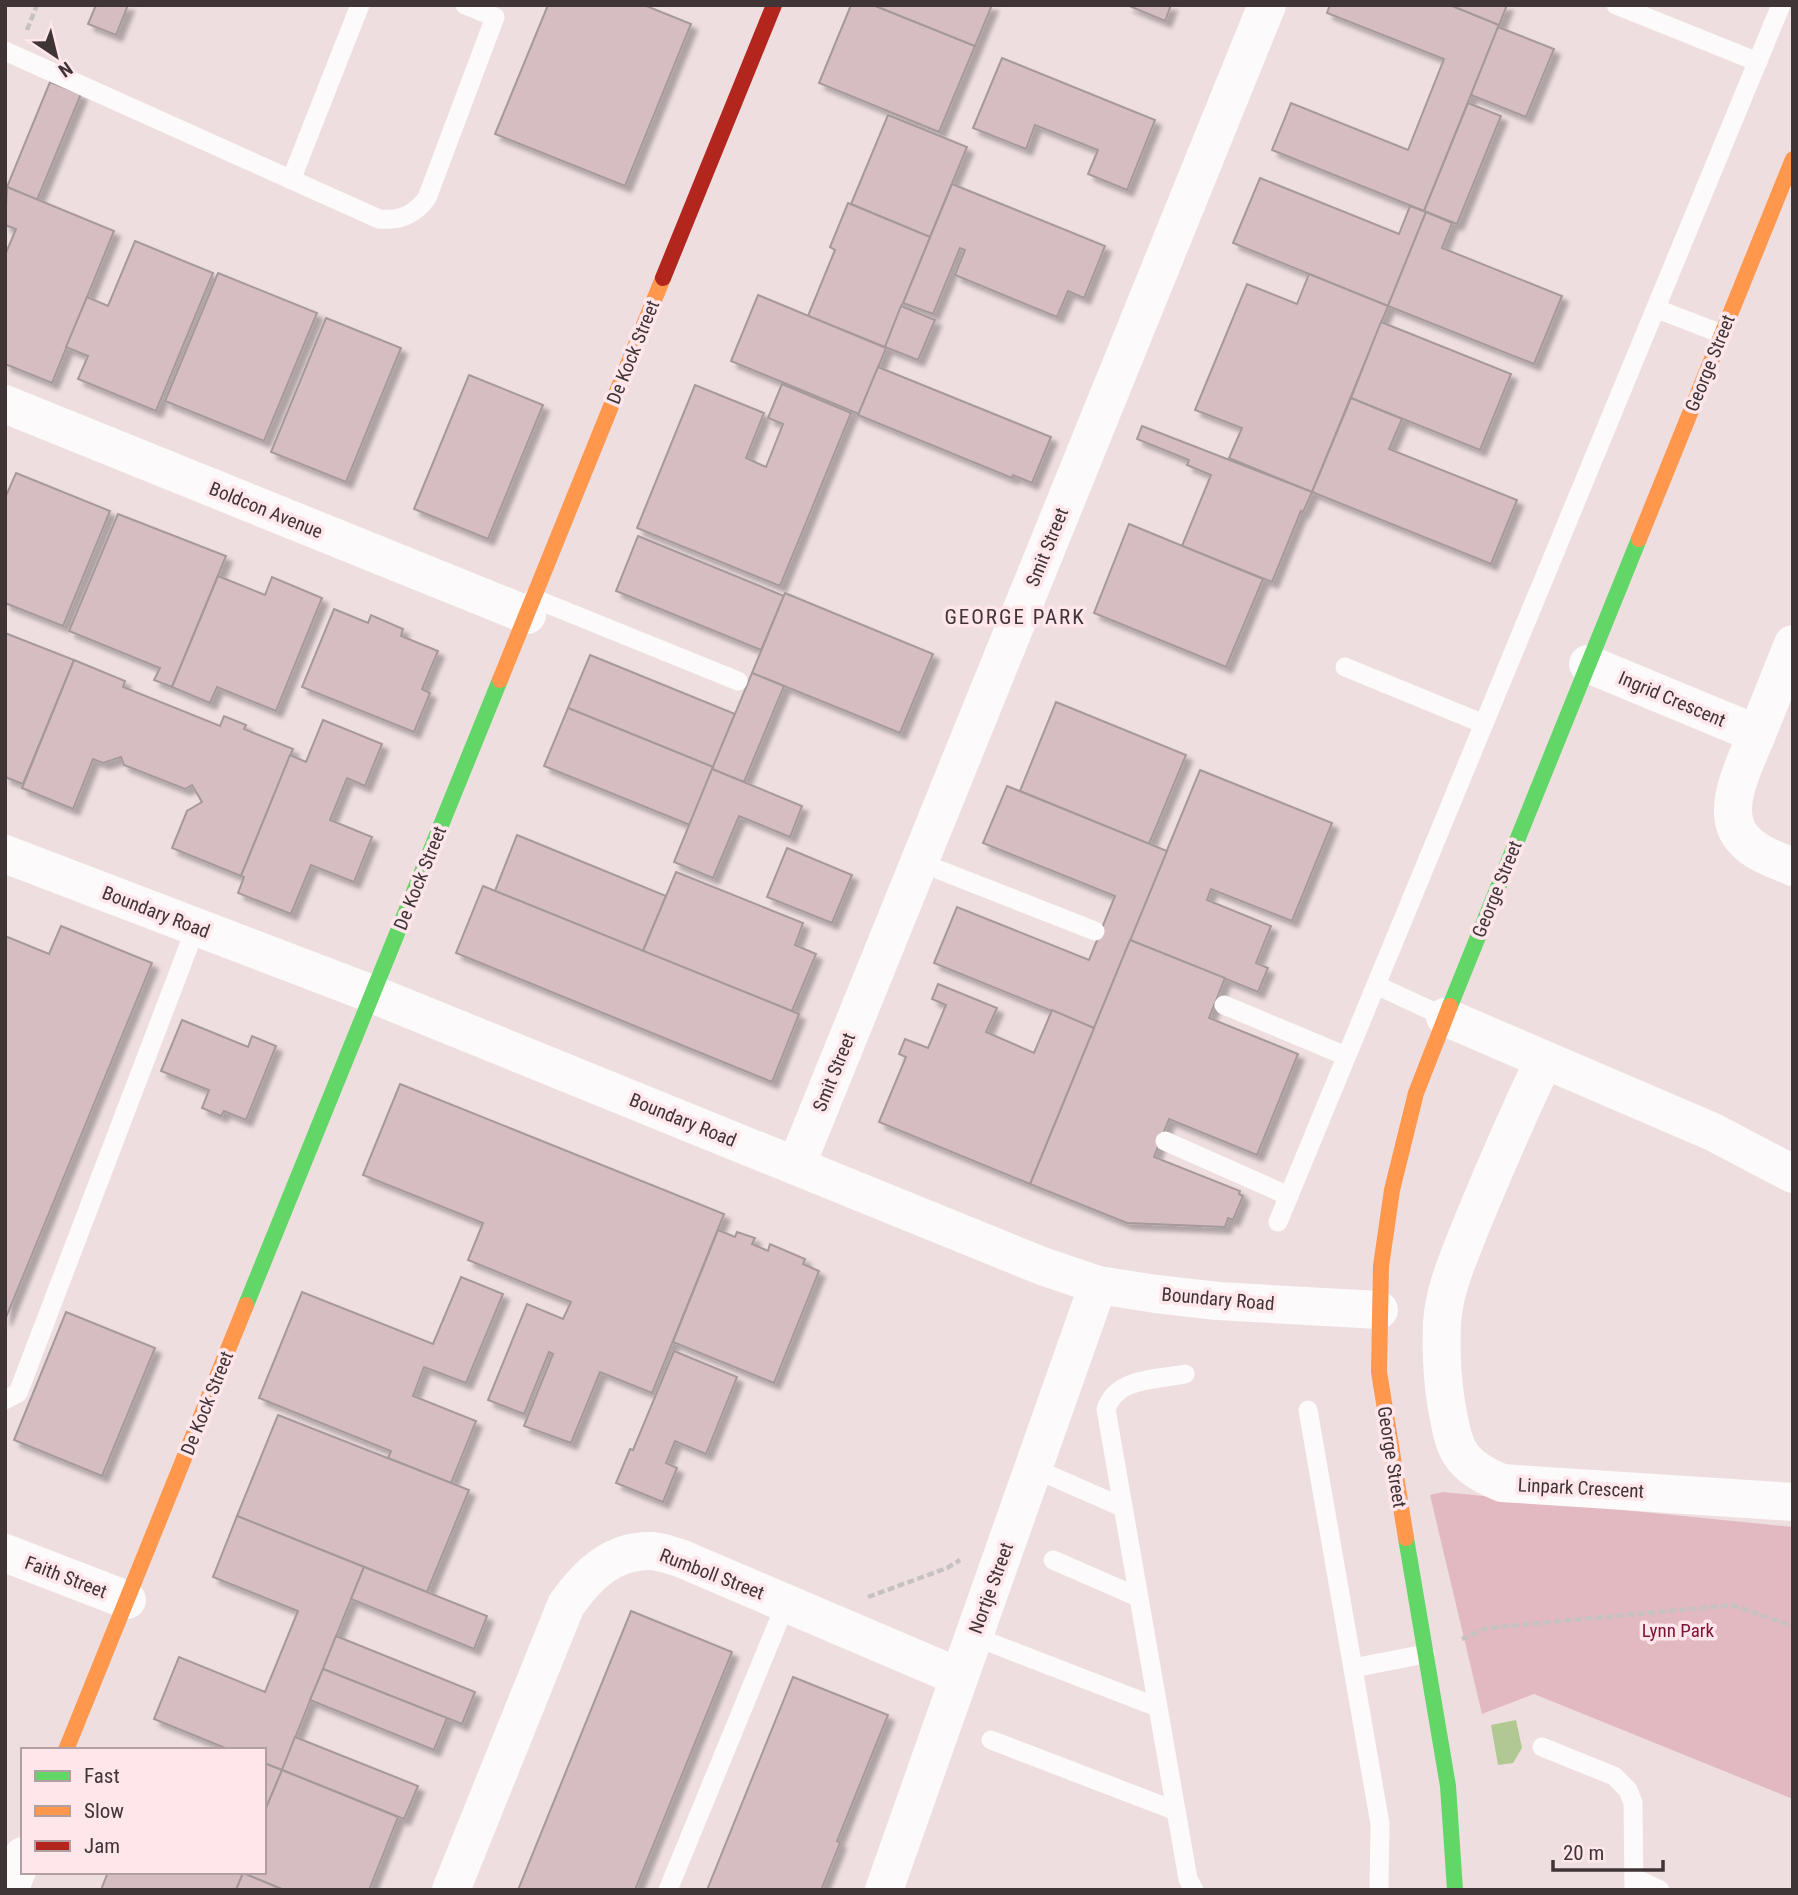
<svg xmlns="http://www.w3.org/2000/svg" width="1798" height="1895" font-family="'Roboto Condensed',sans-serif">
<style>
.green{fill:#e2b9c0}
.water{fill:#b1c892}
.building{fill:#d6bdc2;stroke:#a6999b;stroke-width:2;filter:url(#shadow)}
.lines{fill:none;stroke-linecap:round;stroke-linejoin:round}
.path{stroke:#c7c2c2;stroke-width:4.5;stroke-dasharray:7 3.5;stroke-linecap:butt}
.lane{stroke:#fcfafa;stroke-width:19}
.street{stroke:#fcfafa;stroke-width:38}
.fast{stroke:#63d668;stroke-width:16}
.slow{stroke:#ff974d;stroke-width:16}
.jam{stroke:#b3261e;stroke-width:16}
.labels{text-anchor:middle;dominant-baseline:central;stroke-width:7;stroke-linejoin:round;paint-order:stroke}
.street-label{font-size:19px;fill:#3f3436;stroke:#fee6ea}
.park-label{font-size:19px;fill:#7d1138;stroke:#fee6ea}
.neighbourhood-label{font-size:21px;letter-spacing:2px;fill:#3f3436;stroke:#fee6ea}
</style>
<defs>
<filter id="shadow"><feDropShadow dx="6" dy="6" stdDeviation="2" flood-color="#0004"/></filter>
</defs>
<rect width="100%" height="100%" fill="#eedee0"/>
<path class="green" d="M 1443,1492 L 1793,1527 L 1793,1799 L 1534,1694 L 1482,1714 L 1430,1495 Z"/>
<path class="water" d="M 1516,1720 L 1522,1748 L 1513,1763 L 1498,1765 L 1491,1725 Z"/>
<g class="building">
<path d="M 96,5 L 128,5 L 116,35 L 88,24 Z"/>
<path d="M 548,5 L 644,5 L 691,24 L 625,186 L 495,134 Z"/>
<path d="M 851,5 L 873,5 L 975,46 L 939,132 L 819,83 Z"/>
<path d="M 873,5 L 992,5 L 975,46 Z"/>
<path d="M 1127,5 L 1171,5 L 1165,21 Z"/>
<path d="M 1330,5 L 1450,5 L 1499,25 L 1424,211 L 1272,150 L 1291,103 L 1408,150 L 1444,59 L 1327,13 Z"/>
<path d="M 1450,5 L 1507,5 L 1499,25 Z"/>
<path d="M 1498,27 L 1554,49 L 1526,117 L 1471,95 Z"/>
<path d="M 1002,58 L 1155,120 L 1127,190 L 1088,174 L 1098,150 L 1035,125 L 1026,149 L 973,128 Z"/>
<path d="M 50,82 L 81,94 L 37,200 L 7,187 Z"/>
<path d="M 1468,103 L 1501,116 L 1457,224 L 1424,211 Z"/>
<path d="M 888,115 L 967,147 L 930,237 L 851,204 Z"/>
<path d="M 1260,178 L 1399,234 L 1410,206 L 1426,212 L 1388,306 L 1233,243 Z"/>
<path d="M 952,184 L 1105,246 L 1084,298 L 1068,291 L 1057,317 L 955,275 L 965,250 L 960,248 L 933,314 L 903,303 Z"/>
<path d="M 7,187 L 114,231 L 52,383 L 5,364 L 5,255 L 16,229 L 5,225 Z"/>
<path d="M 848,203 L 930,237 L 885,347 L 808,316 L 835,250 L 830,247 Z"/>
<path d="M 1426,212 L 1452,223 L 1442,248 L 1562,296 L 1534,364 L 1388,306 Z"/>
<path d="M 135,241 L 213,273 L 156,411 L 78,379 L 88,356 L 66,347 L 87,297 L 108,306 Z"/>
<path d="M 218,273 L 317,313 L 264,441 L 165,401 Z"/>
<path d="M 1309,274 L 1388,306 L 1312,492 L 1229,458 L 1242,428 L 1195,410 L 1247,284 L 1297,304 Z"/>
<path d="M 758,295 L 886,348 L 859,414 L 731,361 Z"/>
<path d="M 901,306 L 935,320 L 918,360 L 885,347 Z"/>
<path d="M 326,318 L 401,348 L 346,482 L 271,452 Z"/>
<path d="M 1381,322 L 1511,374 L 1480,450 L 1351,398 Z"/>
<path d="M 878,367 L 1051,437 L 1032,483 L 1013,475 L 1012,478 L 858,415 Z"/>
<path d="M 469,375 L 543,405 L 488,539 L 414,509 Z"/>
<path d="M 782,384 L 851,413 L 780,586 L 637,528 L 695,385 L 764,413 L 746,458 L 766,467 L 783,424 L 768,418 Z"/>
<path d="M 1351,398 L 1402,419 L 1389,449 L 1517,500 L 1491,564 L 1312,492 Z"/>
<path d="M 1142,426 L 1312,492 L 1303,512 L 1301,511 L 1272,582 L 1182,546 L 1211,475 L 1187,465 L 1189,460 L 1137,439 Z"/>
<path d="M 16,473 L 110,511 L 63,626 L 5,603 L 5,498 Z"/>
<path d="M 118,514 L 226,556 L 172,687 L 154,680 L 160,668 L 69,631 Z"/>
<path d="M 1129,524 L 1263,579 L 1226,667 L 1094,613 Z"/>
<path d="M 638,536 L 784,596 L 761,650 L 616,591 Z"/>
<path d="M 218,576 L 265,595 L 272,577 L 322,598 L 276,711 L 217,687 L 210,703 L 172,687 Z"/>
<path d="M 785,593 L 933,654 L 900,733 L 752,673 Z"/>
<path d="M 334,609 L 368,623 L 371,615 L 403,629 L 401,636 L 438,651 L 422,689 L 430,693 L 414,732 L 302,687 Z"/>
<path d="M 5,633 L 74,660 L 23,784 L 5,777 Z"/>
<path d="M 590,655 L 735,714 L 713,767 L 568,708 Z"/>
<path d="M 74,660 L 125,681 L 123,687 L 220,726 L 224,716 L 246,725 L 244,729 L 293,749 L 241,876 L 172,848 L 187,811 L 202,802 L 192,785 L 185,789 L 124,765 L 121,757 L 103,763 L 93,759 L 73,809 L 22,788 Z"/>
<path d="M 752,673 L 784,686 L 744,782 L 712,769 Z"/>
<path d="M 1056,702 L 1186,755 L 1149,844 L 1020,791 Z"/>
<path d="M 568,708 L 713,767 L 690,825 L 544,766 Z"/>
<path d="M 323,720 L 382,744 L 365,786 L 347,778 L 330,820 L 372,837 L 354,882 L 311,865 L 291,914 L 238,893 L 244,877 L 241,876 L 290,755 L 306,762 Z"/>
<path d="M 712,769 L 802,806 L 790,837 L 739,816 L 713,878 L 674,862 Z"/>
<path d="M 1200,770 L 1332,823 L 1292,921 L 1211,889 L 1207,900 L 1271,926 L 1256,963 L 1268,968 L 1258,992 L 1130,940 Z"/>
<path d="M 1007,786 L 1167,851 L 1094,1028 L 934,963 L 957,907 L 1089,960 L 1115,896 L 983,843 Z"/>
<path d="M 517,835 L 666,896 L 643,951 L 495,891 Z"/>
<path d="M 787,848 L 852,875 L 832,923 L 767,897 Z"/>
<path d="M 676,872 L 803,923 L 795,945 L 816,954 L 792,1011 L 643,951 Z"/>
<path d="M 483,886 L 799,1014 L 772,1082 L 456,953 Z"/>
<path d="M 61,926 L 152,963 L 5,1320 L 5,936 L 49,954 Z"/>
<path d="M 1130,940 L 1225,978 L 1209,1018 L 1298,1054 L 1257,1155 L 1169,1119 L 1154,1157 L 1240,1191 L 1239,1194 L 1243,1196 L 1233,1220 L 1228,1218 L 1225,1227 L 1127,1223 L 1030,1184 Z"/>
<path d="M 938,984 L 997,1008 L 986,1032 L 1034,1053 L 1052,1010 L 1094,1028 L 1030,1184 L 879,1122 L 906,1057 L 899,1054 L 905,1039 L 928,1048 L 946,1005 L 932,999 Z"/>
<path d="M 182,1020 L 248,1047 L 252,1036 L 276,1046 L 246,1120 L 224,1111 L 221,1116 L 202,1108 L 209,1090 L 161,1071 Z"/>
<path d="M 400,1084 L 724,1214 L 652,1393 L 600,1372 L 571,1443 L 524,1426 L 553,1354 L 549,1352 L 524,1414 L 488,1400 L 527,1304 L 563,1319 L 571,1302 L 468,1260 L 483,1223 L 363,1175 Z"/>
<path d="M 718,1230 L 735,1237 L 737,1232 L 755,1238 L 752,1244 L 768,1251 L 770,1244 L 805,1259 L 803,1264 L 819,1271 L 774,1383 L 673,1342 Z"/>
<path d="M 461,1277 L 503,1294 L 466,1383 L 424,1367 L 413,1396 L 476,1421 L 451,1483 L 388,1458 L 391,1451 L 259,1398 L 302,1292 L 433,1344 Z"/>
<path d="M 66,1312 L 155,1348 L 102,1476 L 14,1440 Z"/>
<path d="M 674,1351 L 737,1377 L 706,1454 L 675,1441 L 666,1463 L 677,1468 L 663,1502 L 616,1483 L 630,1449 L 633,1450 Z"/>
<path d="M 278,1415 L 469,1490 L 427,1592 L 237,1516 Z"/>
<path d="M 237,1516 L 364,1567 L 282,1770 L 264,1763 L 264,1750 L 230,1750 L 154,1719 L 179,1657 L 265,1692 L 298,1611 L 213,1577 Z"/>
<path d="M 364,1567 L 487,1616 L 474,1649 L 351,1599 Z"/>
<path d="M 631,1611 L 732,1652 L 635,1890 L 518,1890 Z"/>
<path d="M 336,1636 L 475,1692 L 462,1724 L 323,1669 Z"/>
<path d="M 323,1669 L 447,1718 L 434,1750 L 310,1700 Z"/>
<path d="M 793,1677 L 888,1715 L 837,1841 L 840,1843 L 821,1890 L 707,1890 Z"/>
<path d="M 295,1737 L 418,1786 L 404,1819 L 282,1770 Z"/>
<path d="M 264,1763 L 282,1770 L 264,1813 Z"/>
<path d="M 282,1770 L 398,1817 L 369,1890 L 284,1890 L 240,1872 L 264,1872 L 264,1813 Z"/>
<path d="M 108,1872 L 240,1872 L 243,1873 L 236,1890 L 101,1890 Z"/>
<path d="M 243,1873 L 284,1890 L 236,1890 Z"/>
</g>
<g class="lines">
<g class="path">
<path d="M 27,30 L 37,5"/>
<path d="M 868,1597 L 947,1568 L 960,1560"/>
<path d="M 1462,1639 L 1487,1628 L 1732,1605 L 1793,1626"/>
</g>
<g class="lane">
<path d="M 1616,5 L 1758,62"/>
<path d="M 5,51 L 379,219 C 400,221 414,215 427,198 L 495,17 L 465,5"/>
<path d="M 291,180 L 360,5"/>
<path d="M 1657,309 L 1722,334"/>
<path d="M 533,598 L 738,681"/>
<path d="M 1345,667 L 1484,724"/>
<path d="M 919,862 L 1095,931"/>
<path d="M 1376,985 L 1445,1017"/>
<path d="M 1224,1005 L 1346,1056"/>
<path d="M 1165,1141 L 1289,1196"/>
<path d="M 1278,1222 L 1781,5"/>
<path d="M 1185,1374 C 1156,1380 1117,1377 1106,1409 L 1188,1879 L 1194,1890"/>
<path d="M 5,1400 L 18,1393 L 196,927"/>
<path d="M 1308,1410 L 1380,1824 L 1379,1890"/>
<path d="M 1033,1468 L 1122,1507"/>
<path d="M 1053,1560 L 1138,1597"/>
<path d="M 973,1636 L 1157,1707"/>
<path d="M 1353,1668 L 1425,1654"/>
<path d="M 991,1740 L 1176,1811"/>
<path d="M 1542,1747 L 1614,1776 L 1628,1790 L 1633,1803 L 1634,1890"/>
<path d="M 1634,1878 L 1660,1890"/>
<path d="M 668,1890 L 786,1603"/>
</g>
<g class="street">
<path d="M 5,404 L 527,615"/>
<path d="M 1588,664 L 1757,734 C 1745,764 1717,814 1745,841 C 1757,854 1777,860 1793,867"/>
<path d="M 1757,734 L 1793,644"/>
<path d="M 5,854 L 372,994 L 1042,1266 L 1098,1285 L 1156,1294 L 1218,1301 L 1379,1310"/>
<path d="M 1445,1017 L 1713,1132 L 1793,1174"/>
<path d="M 1544,1060 C 1518,1115 1494,1170 1471,1226 C 1459,1257 1444,1289 1442,1323 C 1441,1349 1442,1377 1446,1402 C 1454,1448 1456,1464 1502,1483 L 1793,1502"/>
<path d="M 796,1166 L 1267,5"/>
<path d="M 5,1553 L 127,1600"/>
<path d="M 9,1890 L 23,1856"/>
<path d="M 451,1890 L 566,1605 C 587,1575 613,1549 653,1551 C 662,1552 672,1556 680,1558 L 959,1677"/>
<path d="M 884,1890 L 1098,1285"/>
</g>
<g class="fast">
<path d="M 1450,1006 L 1639,539"/>
<path d="M 246,1305 L 500,680"/>
<path d="M 1406,1538 L 1448,1786 L 1455,1890"/>
</g>
<g class="slow">
<path d="M 1639,539 L 1793,159"/>
<path d="M 500,680 L 663,278"/>
<path d="M 1406,1538 L 1379,1372 L 1381,1266 L 1392,1190 L 1416,1093 L 1450,1006"/>
<path d="M 66,1750 L 246,1305"/>
</g>
<path class="jam" d="M 663,278 L 774,5"/>
</g>
<g class="labels">
<g class="street-label">
<text transform="translate(633 352) rotate(-68)">De Kock Street</text>
<text transform="translate(1710 363) rotate(-68)">George Street</text>
<text transform="translate(266 510) rotate(22)">Boldcon Avenue</text>
<text transform="translate(1047 547) rotate(-68)">Smit Street</text>
<text transform="translate(1672 699) rotate(23)">Ingrid Crescent</text>
<text transform="translate(420 878) rotate(-68)">De Kock Street</text>
<text transform="translate(1497 889) rotate(-68)">George Street</text>
<text transform="translate(156 912) rotate(21)">Boundary Road</text>
<text transform="translate(834 1072) rotate(-68)">Smit Street</text>
<text transform="translate(683 1120) rotate(22)">Boundary Road</text>
<text transform="translate(1218 1299) rotate(5)">Boundary Road</text>
<text transform="translate(207 1403) rotate(-68)">De Kock Street</text>
<text transform="translate(1392 1457) rotate(81)">George Street</text>
<text transform="translate(1581 1488) rotate(3)">Linpark Crescent</text>
<text transform="translate(712 1574) rotate(21)">Rumboll Street</text>
<text transform="translate(66 1577) rotate(21)">Faith Street</text>
<text transform="translate(991 1588) rotate(-70)">Nortje Street</text>
</g>
<g class="park-label">
<text x="1678" y="1630">Lynn Park</text>
</g>
<g class="neighbourhood-label">
<text x="1015" y="617">GEORGE PARK</text>
</g>
</g>
<rect width="1798" height="1895" fill="none" stroke="#3f3436" stroke-width="14"/>
<rect x="21" y="1748" width="245" height="126" fill="#fee6ea" stroke="#b29fa2" stroke-width="2"/>
<rect x="35" y="1771" width="35" height="10" fill="#63d668" stroke="#b29fa2" stroke-width="2"/>
<text x="84" y="1783" font-size="21" fill="#3f3436">Fast</text>
<rect x="35" y="1806" width="35" height="10" fill="#ff974d" stroke="#b29fa2" stroke-width="2"/>
<text x="84" y="1818" font-size="21" fill="#3f3436">Slow</text>
<rect x="35" y="1841" width="35" height="10" fill="#b3261e" stroke="#b29fa2" stroke-width="2"/>
<text x="84" y="1853" font-size="21" fill="#3f3436">Jam</text>
<g transform="translate(56 56) rotate(145)" stroke="#fee6ea" stroke-width="5" paint-order="stroke">
<path d="M0-5L12 26L0 18L-12 26Z" fill="#3f3436"/>
<text y="-10" font-size="19" font-weight="bold" text-anchor="middle" fill="#3f3436">N</text>
</g>
<path d="M1553 1860v10h110v-10" fill="none" stroke="#3f3436" stroke-width="3.5"/>
<text x="1563" y="1860" font-size="21" fill="#3f3436" stroke="#fee6ea" stroke-width="5" paint-order="stroke">20 m</text>
</svg>
